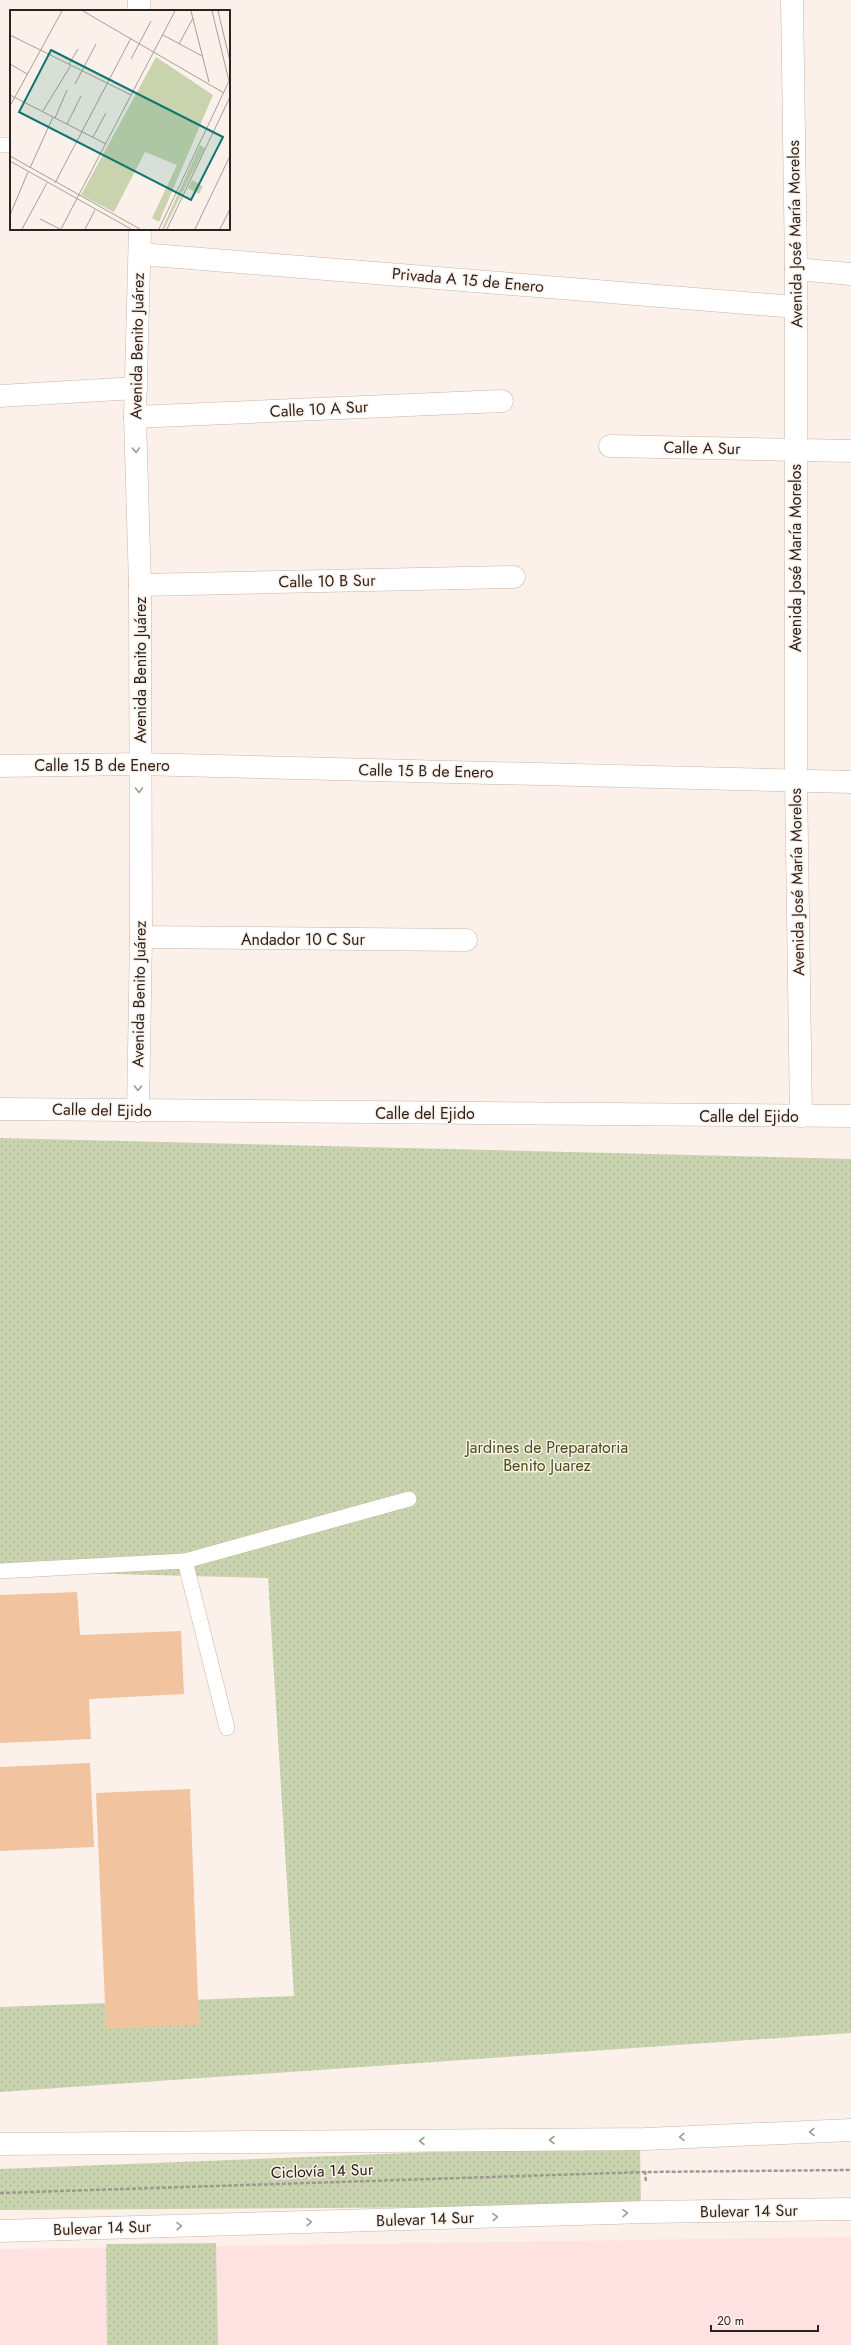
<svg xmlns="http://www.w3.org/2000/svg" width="851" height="2345" font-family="Jost,sans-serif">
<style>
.commercial{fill:#fde2e1}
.park{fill:url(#park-dots)}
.building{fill:#f1c39f}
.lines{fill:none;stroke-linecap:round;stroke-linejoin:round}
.lane-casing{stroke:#ccb4a2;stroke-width:16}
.street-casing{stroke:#ccb4a2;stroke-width:23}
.secondary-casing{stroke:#ccb4a2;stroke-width:23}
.path{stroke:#a09790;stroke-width:2.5;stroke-dasharray:4 2;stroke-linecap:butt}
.lane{stroke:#fff;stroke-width:15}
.street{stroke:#fff;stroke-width:22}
.secondary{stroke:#fff;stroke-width:22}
.oneway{stroke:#a09c99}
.labels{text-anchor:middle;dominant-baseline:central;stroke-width:3;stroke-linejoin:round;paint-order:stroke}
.street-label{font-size:16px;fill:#2c231c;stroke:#fbf1ea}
.park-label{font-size:16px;fill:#455017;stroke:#fbf1ea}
.inset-road{fill:none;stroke:#a89f98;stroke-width:1}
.view{fill:#0f766e;fill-opacity:0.15;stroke:#0f766e;stroke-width:2}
.inset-edge{fill:none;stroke:#2c231c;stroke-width:2}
</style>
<defs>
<pattern id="park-dots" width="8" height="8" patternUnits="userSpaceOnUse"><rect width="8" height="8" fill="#c9d4ae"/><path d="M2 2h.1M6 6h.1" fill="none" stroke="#adb695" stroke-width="1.8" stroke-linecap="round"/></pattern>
</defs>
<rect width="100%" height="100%" fill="#fbf1ea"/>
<path class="commercial" d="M 851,2237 L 851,2345 L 0,2345 L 0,2249 Z"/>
<g class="park">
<path d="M 0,1138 L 851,1159 L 851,2033 L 0,2092 L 0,2007 L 294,1996 L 268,1578 L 0,1571 Z"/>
<path d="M 640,2144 L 641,2206 L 0,2210 L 0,2169 Z"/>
<path d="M 216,2243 L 218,2345 L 107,2345 L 106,2244 Z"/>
</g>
<g class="building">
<path d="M 77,1592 L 80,1635 L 181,1631 L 184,1694 L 89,1699 L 91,1739 L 0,1743 L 0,1595 Z"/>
<path d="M 90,1763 L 94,1847 L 0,1851 L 0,1767 Z"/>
<path d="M 190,1789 L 199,2025 L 106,2028 L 96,1793 Z"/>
</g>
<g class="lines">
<g class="lane-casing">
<g id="lane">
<path d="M 0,145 L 11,145"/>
<path d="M 185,1561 L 409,1499"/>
<path d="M 0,1571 L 185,1561 L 227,1728"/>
</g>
</g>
<g class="street-casing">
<g id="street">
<path d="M 139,0 L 139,11"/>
<path d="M 792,0 L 796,269 L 796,780 L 801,1116"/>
<path d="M 140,254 L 796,307"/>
<path d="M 796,269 L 851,274"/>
<path d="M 0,396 L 136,388"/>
<path d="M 135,417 L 502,401"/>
<path d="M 610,446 L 851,451"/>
<path d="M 140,585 L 514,577"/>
<path d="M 0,766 L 139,764 L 851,782"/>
<path d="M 141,937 L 466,940"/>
<path d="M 0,1109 L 851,1116"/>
<path d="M 138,1111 L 141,937 L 140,585 L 135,417 L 140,229"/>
</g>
</g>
<g class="secondary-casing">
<g id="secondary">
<path d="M 0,2144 L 645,2139 L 851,2130"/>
<path d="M 0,2231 L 647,2212 L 851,2209"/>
</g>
</g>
<g class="path">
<path d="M 645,2171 L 646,2182"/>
<path d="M 0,2193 L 645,2172 L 851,2170"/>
</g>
<use href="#lane" class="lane"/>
<use href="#street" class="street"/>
<use href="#secondary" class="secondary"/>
</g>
<defs><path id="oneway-chevron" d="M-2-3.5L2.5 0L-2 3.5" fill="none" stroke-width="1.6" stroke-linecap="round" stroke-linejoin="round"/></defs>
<g class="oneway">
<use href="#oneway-chevron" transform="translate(136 450) rotate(88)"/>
<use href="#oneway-chevron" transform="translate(139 790) rotate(89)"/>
<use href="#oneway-chevron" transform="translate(138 1088) rotate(91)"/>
<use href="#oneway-chevron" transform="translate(812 2132) rotate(178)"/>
<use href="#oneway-chevron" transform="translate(682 2137) rotate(178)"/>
<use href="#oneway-chevron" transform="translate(552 2140) rotate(180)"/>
<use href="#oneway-chevron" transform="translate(422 2141) rotate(180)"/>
<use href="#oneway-chevron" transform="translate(625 2213) rotate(-2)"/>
<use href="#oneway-chevron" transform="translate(495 2217) rotate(-2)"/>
<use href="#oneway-chevron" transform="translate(309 2222) rotate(-2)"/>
<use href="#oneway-chevron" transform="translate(179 2226) rotate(-2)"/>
</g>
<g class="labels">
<g class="street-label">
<text transform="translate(795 234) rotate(-91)">Avenida José María Morelos</text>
<text transform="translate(468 280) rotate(5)">Privada A 15 de Enero</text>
<text transform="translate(137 346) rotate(-89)">Avenida Benito Juárez</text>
<text transform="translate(319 409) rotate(-3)">Calle 10 A Sur</text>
<text transform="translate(702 448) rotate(1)">Calle A Sur</text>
<text transform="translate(795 558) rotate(-90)">Avenida José María Morelos</text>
<text transform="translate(327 581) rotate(-1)">Calle 10 B Sur</text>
<text transform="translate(140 670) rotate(-90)">Avenida Benito Juárez</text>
<text x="102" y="765">Calle 15 B de Enero</text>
<text transform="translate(426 771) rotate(1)">Calle 15 B de Enero</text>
<text transform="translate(797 882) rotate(-91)">Avenida José María Morelos</text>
<text x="303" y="939">Andador 10 C Sur</text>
<text transform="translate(139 994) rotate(-89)">Avenida Benito Juárez</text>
<text transform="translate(102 1110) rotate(1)">Calle del Ejido</text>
<text x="425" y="1113">Calle del Ejido</text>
<text x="749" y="1116">Calle del Ejido</text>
<text transform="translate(322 2171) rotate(-2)">Ciclovía 14 Sur</text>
<text transform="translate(749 2211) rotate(-1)">Bulevar 14 Sur</text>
<text transform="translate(425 2219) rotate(-2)">Bulevar 14 Sur</text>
<text transform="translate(102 2228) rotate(-2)">Bulevar 14 Sur</text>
</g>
<g class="park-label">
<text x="547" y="1447">Jardines de Preparatoria<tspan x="547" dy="18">Benito Juarez</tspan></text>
</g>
</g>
<g transform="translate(10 10)">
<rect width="220" height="220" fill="#fbf1ea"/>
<path d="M 146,47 L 203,85 L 149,212 L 142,208 L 167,155 L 135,142 L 104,202 L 71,185 ZM 190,135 L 195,138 L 154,219 L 152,219 ZM 182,170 L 193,176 L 189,184 L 178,178 Z" fill="#c9d4ae"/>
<path class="inset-road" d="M 73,1 L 214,83M 181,1 L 199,72M 202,1 L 219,71M 208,1 L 220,51M 0,25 L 121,85M 153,25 L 192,46M 169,34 L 183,8M 121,49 L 141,11M 0,54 L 17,64M 59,54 L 68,39M 65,74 L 86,34M 0,85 L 96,134M 0,96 L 52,1M 33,101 L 61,55M 45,108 L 57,80M 57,114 L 71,86M 83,127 L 96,103M 0,146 L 130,219M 0,151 L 121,219M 20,158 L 43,107M 45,173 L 121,28M 0,205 L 18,162M 30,209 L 50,219M 12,219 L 37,173M 51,219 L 165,1M 75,219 L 85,200M 149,219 L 220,69M 157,219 L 220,87M 185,219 L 220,146M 210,219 L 220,199"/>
<path class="view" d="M 41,40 L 213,127 L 181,190 L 9,102 Z"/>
<rect width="220" height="220" class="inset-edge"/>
</g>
<path d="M711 2325v6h107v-6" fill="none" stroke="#2c231c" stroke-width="2"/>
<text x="717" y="2325" font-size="12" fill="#2c231c" stroke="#fbf1ea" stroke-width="3" paint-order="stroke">20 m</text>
</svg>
